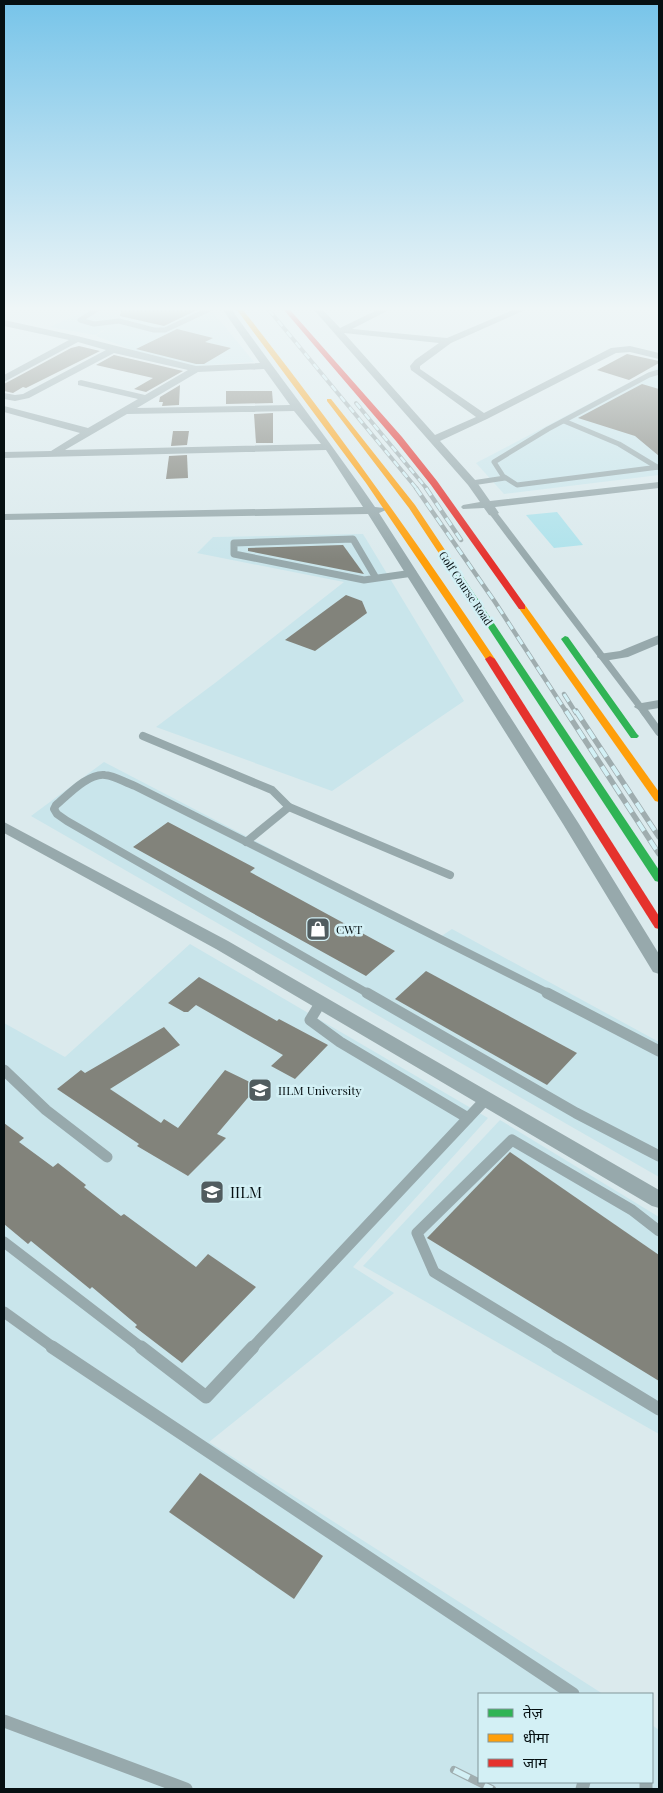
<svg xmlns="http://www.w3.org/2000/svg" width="663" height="1793" font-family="'Playfair Display','Noto Sans Devanagari',serif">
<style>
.built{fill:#c9e5eb}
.green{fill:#aee2eb}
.building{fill:#82837b}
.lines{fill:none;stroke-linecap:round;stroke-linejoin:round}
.lane-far4{stroke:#97a9ac;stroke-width:5}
.lane-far3{stroke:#97a9ac;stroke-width:7}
.lane-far2{stroke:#97a9ac;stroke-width:8}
.lane-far1{stroke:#97a9ac;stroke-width:11}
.lane{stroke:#97a9ac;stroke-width:13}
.street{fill:#97a9ac;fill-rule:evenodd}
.fast{fill:#30b455;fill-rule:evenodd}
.slow{fill:#ff9f0a;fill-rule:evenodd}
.jam{fill:#e5322d;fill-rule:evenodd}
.rail-far3-casing{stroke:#9fadaf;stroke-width:4}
.rail-far2-casing{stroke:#9fadaf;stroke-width:4.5}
.rail-far1-casing{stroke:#9fadaf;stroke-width:5.5}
.rail-casing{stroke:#9fadaf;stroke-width:8}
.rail-far3{stroke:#d3f0f5;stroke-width:2.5;stroke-dasharray:7;stroke-linecap:butt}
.rail-far2{stroke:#d3f0f5;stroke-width:3;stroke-dasharray:9;stroke-linecap:butt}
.rail-far1{stroke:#d3f0f5;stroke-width:4;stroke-dasharray:11;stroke-linecap:butt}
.rail{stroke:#d3f0f5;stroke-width:5.5;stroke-dasharray:17;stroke-linecap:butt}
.labels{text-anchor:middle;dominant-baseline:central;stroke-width:5;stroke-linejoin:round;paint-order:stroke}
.far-street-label{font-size:11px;fill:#061012;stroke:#d3f0f5}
.poi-label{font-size:12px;fill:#061012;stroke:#d3f0f5;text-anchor:start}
.near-poi-label{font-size:15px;fill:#061012;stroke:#d3f0f5;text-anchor:start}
</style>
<rect width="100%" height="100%" fill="#dbeaed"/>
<g class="built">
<path d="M 87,310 L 212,310 L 161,335 L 212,311 L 254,362 L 194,366 L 135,351 L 96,336 L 112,325 L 95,335 L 50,327 Z"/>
<path d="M 659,367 L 659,475 L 504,494 L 476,463 Z"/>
<path d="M 363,534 L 464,701 L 332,791 L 156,727 L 215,683 L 344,582 L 197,553 L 213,537 Z"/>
<path d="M 104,762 L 440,937 L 452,929 L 659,1042 L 659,1177 L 31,816 Z"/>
<path d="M 190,944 L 488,1118 L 353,1267 L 394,1293 L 209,1442 L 603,1694 L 479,1694 L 479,1782 L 652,1782 L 652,1725 L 659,1730 L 659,1789 L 4,1789 L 4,1023 L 65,1057 Z"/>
<path d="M 500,1120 L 659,1217 L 659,1434 L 363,1266 Z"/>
</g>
<path class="green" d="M 557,512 L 583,545 L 554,548 L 526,515 Z"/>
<g class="building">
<path d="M 121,310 L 197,310 L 164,326 L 120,316 Z"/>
<path d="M 177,329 L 213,338 L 205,342 L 231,348 L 204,364 L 196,364 L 136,349 Z"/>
<path d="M 79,346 L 100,351 L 26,388 L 23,387 L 13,393 L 4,391 L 4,384 L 71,348 Z"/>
<path d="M 627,354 L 659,361 L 659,363 L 629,380 L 597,370 Z"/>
<path d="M 114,355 L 183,371 L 146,392 L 134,389 L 153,378 L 96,365 Z"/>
<path d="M 642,384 L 659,389 L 659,456 L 635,436 L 578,418 Z"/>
<path d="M 180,385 L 179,405 L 162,406 L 163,402 L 159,402 L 160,397 Z"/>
<path d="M 226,391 L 272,391 L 273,403 L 226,404 Z"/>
<path d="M 273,413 L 273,443 L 256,443 L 254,414 Z"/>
<path d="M 173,431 L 189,431 L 187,445 L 171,446 Z"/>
<path d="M 187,455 L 188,478 L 166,479 L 169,456 Z"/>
<path d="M 343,545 L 364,574 L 248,551 L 248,548 Z"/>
<path d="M 346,595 L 362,601 L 367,613 L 315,651 L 285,640 Z"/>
<path d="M 168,822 L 255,868 L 250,872 L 395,951 L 366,976 L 133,847 Z"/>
<path d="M 426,971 L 577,1053 L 547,1085 L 395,999 Z"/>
<path d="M 199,977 L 277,1021 L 279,1019 L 328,1045 L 295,1079 L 271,1066 L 283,1055 L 196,1005 L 188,1012 L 184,1012 L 168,1003 Z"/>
<path d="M 164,1027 L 180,1045 L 110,1089 L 161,1123 L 164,1119 L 178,1128 L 225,1070 L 258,1086 L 217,1134 L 226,1138 L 188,1176 L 137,1146 L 139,1144 L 57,1089 L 81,1070 L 85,1073 Z"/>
<path d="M 4,1123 L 24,1138 L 19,1142 L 53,1167 L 58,1163 L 86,1185 L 84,1187 L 121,1216 L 124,1214 L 196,1267 L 208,1254 L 256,1287 L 182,1363 L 135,1327 L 137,1325 L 92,1287 L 90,1289 L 31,1241 L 28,1244 L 4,1224 Z"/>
<path d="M 510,1152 L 659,1255 L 659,1381 L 427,1238 Z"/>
<path d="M 200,1473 L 323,1556 L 294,1599 L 169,1512 Z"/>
</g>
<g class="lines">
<g class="lane-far4">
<path d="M 96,310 L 80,320 L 94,324 L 119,321 L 154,330 L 165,330 L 208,310"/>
<path d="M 659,372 L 649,375 L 548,429 L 494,462 L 503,476 L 517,485 L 659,467"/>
<path d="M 564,421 L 619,444 L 657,467"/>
<path d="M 472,483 L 505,478"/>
</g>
<g class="lane-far3">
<path d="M 493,513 L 645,713"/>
<path d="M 376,578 L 353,539 L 234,543 L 234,554 L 364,580 L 413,573"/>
</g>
<g class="lane-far2">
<path d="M 644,711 L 659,732"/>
<path d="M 143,736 L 272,790 L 289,807 L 246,842"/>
<path d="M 289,807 L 450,875"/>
<path d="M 369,994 L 67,821 L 57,814 L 54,809 L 56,805 C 68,795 88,773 105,775 C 116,776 125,783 135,786 L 550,994"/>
</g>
<g class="lane-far1">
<path d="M 367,993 L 576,1113 L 659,1156"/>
<path d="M 547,993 L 659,1051"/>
<path d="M 321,1002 L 310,1020 L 340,1042 L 468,1118"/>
<path d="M 4,1070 L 46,1110 L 107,1157"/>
<path d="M 4,1242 L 142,1348"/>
<path d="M 4,1312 L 54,1348"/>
<path d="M 252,1348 L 486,1099"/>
<path d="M 559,1348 L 434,1272 L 417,1233 L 512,1140 L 632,1210 L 659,1231"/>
</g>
<g class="lane">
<path d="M 52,1347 L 573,1694"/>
<path d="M 141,1347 L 206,1397 L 253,1347"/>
<path d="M 557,1347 L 659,1409"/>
<path d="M 4,1721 L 186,1789"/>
<path d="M 646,1782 L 646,1789"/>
<path d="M 582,1789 L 584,1782"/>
</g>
<g class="street">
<path d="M 223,310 L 232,310 C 279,376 329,440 375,507 L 384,508 L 386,510 L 379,513 L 579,824 L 659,954 L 659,974 L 653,972 L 563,824 L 368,514 L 4,520 L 4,514 L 363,507 L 326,450 L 4,458 L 4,452 L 51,451 L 80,433 L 4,412 L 4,406 L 88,428 L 138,399 L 78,385 L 78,381 L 81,380 L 145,395 L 188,370 L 114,353 L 29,398 L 15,401 L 4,399 L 4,393 L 15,395 L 23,394 L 106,350 L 78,342 L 4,382 L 4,375 L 69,340 L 4,326 L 4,320 L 77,336 L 196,366 L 260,363 ZM 264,369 L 290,405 L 137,408 L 198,372 ZM 294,411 L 321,444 L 65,450 L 127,414 Z"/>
<path d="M 314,310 L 323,310 L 340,328 L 377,310 L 389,310 L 352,329 L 447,338 L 513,310 L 525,310 L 451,343 L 420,366 L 420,369 L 484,413 L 611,348 L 630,346 L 659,353 L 659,359 L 630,352 L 616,353 L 487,419 L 440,441 L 476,481 L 490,501 L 659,482 L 659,488 L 495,507 L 499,513 L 493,516 L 489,515 L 484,508 L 463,509 L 461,507 L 463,505 L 480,502 L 468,485 ZM 344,333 L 439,343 L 415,360 L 410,366 L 411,370 L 476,417 L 435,435 Z"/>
<path d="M 659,635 L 659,644 L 628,657 L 604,661 L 597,657 L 599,654 L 620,651 Z"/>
<path d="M 659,700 L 659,708 L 641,711 L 634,707 L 636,704 Z"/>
<path d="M 4,822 L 228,941 L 659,1190 L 659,1208 L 652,1206 L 216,949 L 4,833 Z"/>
</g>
<g class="fast">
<path d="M 446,560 L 449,560 L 453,562 L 659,870 L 659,882 L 655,881 L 445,562 Z"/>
<path d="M 565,636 L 568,637 L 637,734 L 639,736 L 637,738 L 631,738 L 561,639 Z"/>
</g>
<g class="slow">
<path d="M 237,310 L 243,310 C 332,423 415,539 495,659 L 493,661 L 487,661 L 366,483 Z"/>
<path d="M 327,399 L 331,399 L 415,505 L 453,562 L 452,564 L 446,564 L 409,508 L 327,401 Z"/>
<path d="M 522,604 L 525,605 L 659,792 L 659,802 L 655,801 L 518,607 Z"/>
</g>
<g class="jam">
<path d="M 284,310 L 290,310 L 402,437 L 437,481 L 525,605 L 525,609 L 519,609 L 431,485 L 396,441 Z"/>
<path d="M 490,656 L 495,659 L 659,916 L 659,929 L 655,928 L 485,659 Z"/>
</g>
<g class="rail-far3-casing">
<g id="rail-far3">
<path d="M 269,310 L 417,489"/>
<path d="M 356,403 L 427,489"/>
</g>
</g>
<g class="rail-far2-casing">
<g id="rail-far2">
<path d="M 416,488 L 495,602 L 567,713"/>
<path d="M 426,488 L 461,540"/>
<path d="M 564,694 L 576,713"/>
</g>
</g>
<g class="rail-far1-casing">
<g id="rail-far1">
<path d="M 566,711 L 659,854"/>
<path d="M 576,711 L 659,837"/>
</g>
</g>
<g class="rail-casing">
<path id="rail" d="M 454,1770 L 492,1789"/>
</g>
<use href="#rail-far3" class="rail-far3"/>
<use href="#rail-far2" class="rail-far2"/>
<use href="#rail-far1" class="rail-far1"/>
<use href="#rail" class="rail"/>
</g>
<linearGradient id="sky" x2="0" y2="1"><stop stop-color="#77c4e9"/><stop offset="0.55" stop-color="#eff6f7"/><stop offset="1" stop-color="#eff6f7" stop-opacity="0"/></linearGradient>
<rect width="663" height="561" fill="url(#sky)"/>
<defs>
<g id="shop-square" transform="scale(1.25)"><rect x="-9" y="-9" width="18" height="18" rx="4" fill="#515c5f" stroke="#d3f0f5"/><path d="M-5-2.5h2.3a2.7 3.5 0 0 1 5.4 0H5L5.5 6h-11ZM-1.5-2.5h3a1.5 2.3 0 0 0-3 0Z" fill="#fff"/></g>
<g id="university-square" transform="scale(1.25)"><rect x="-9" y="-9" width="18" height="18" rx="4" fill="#515c5f" stroke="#d3f0f5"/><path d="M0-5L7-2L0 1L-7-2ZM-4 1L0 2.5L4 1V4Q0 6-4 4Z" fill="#fff"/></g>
</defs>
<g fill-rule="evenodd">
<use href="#shop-square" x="318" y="929"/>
<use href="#university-square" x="260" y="1090"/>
<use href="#university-square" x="212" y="1192"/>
</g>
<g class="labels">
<g class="far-street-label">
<text transform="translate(466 588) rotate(56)">Golf Course Road</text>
</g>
<g class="poi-label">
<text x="336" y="929">CWT</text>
<text x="278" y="1090">IILM University</text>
</g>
<g class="near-poi-label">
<text x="230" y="1192">IILM</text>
</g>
</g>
<rect width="663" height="1793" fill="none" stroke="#061012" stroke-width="10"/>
<rect x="478" y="1693" width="175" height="90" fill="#d3f0f5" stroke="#81969a"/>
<rect x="488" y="1709" width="25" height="8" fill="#30b455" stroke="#81969a"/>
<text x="523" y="1718" font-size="15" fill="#061012">तेज़</text>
<rect x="488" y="1734" width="25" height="8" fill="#ff9f0a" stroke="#81969a"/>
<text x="523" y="1743" font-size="15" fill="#061012">धीमा</text>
<rect x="488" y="1759" width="25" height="8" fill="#e5322d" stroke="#81969a"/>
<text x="523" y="1768" font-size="15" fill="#061012">जाम</text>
</svg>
